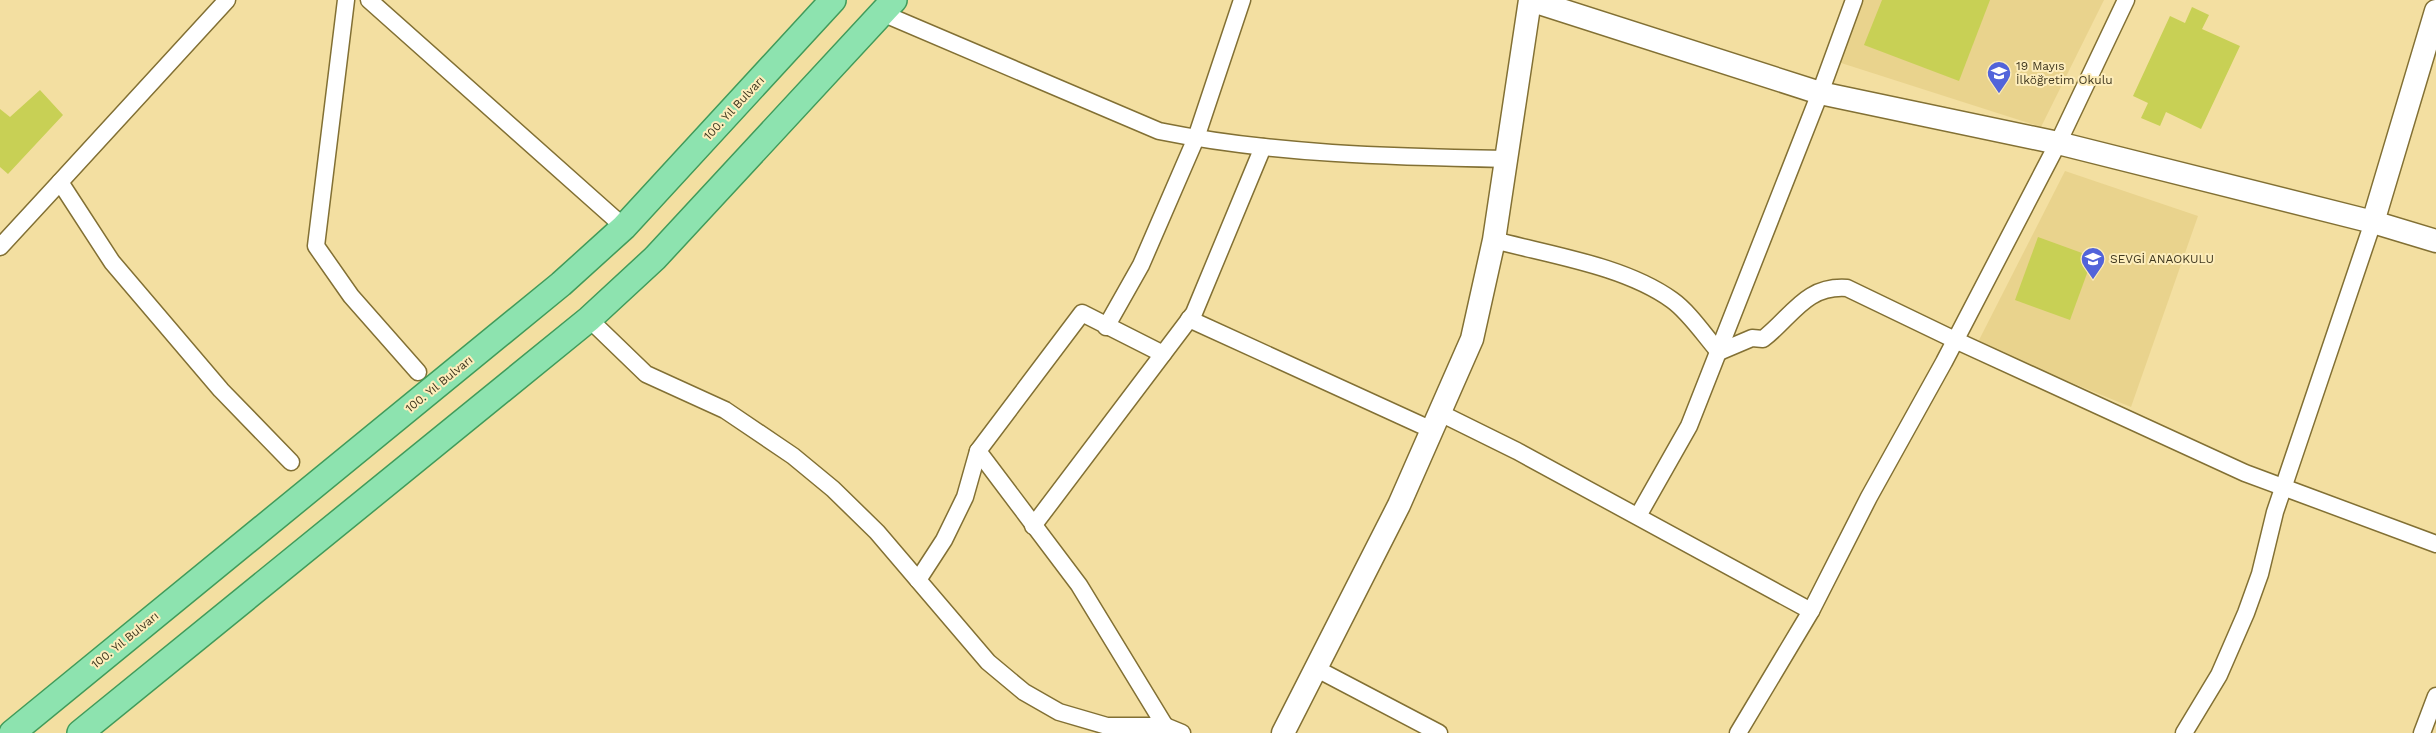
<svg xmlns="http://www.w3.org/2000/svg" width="2436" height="733" font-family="'Work Sans',sans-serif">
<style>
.built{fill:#e9d38d}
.building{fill:#c8d055}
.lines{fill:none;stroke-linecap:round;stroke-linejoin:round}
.street-casing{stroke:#827034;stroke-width:19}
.secondary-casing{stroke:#827034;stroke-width:25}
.primary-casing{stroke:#419b5a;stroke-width:28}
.street{stroke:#fff;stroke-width:16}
.secondary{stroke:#fff;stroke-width:22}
.primary{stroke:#8de3af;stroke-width:25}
.labels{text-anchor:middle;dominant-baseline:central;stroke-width:4;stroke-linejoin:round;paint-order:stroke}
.poi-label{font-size:12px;fill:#40381f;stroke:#fdedbb;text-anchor:start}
.street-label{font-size:12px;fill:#40381f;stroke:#fdedbb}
</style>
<rect width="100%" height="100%" fill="#f3dfa1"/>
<g class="built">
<path d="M 1861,0 L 2104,0 L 2041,127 L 1838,62 Z"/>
<path d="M 2065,171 L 2198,216 L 2131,407 L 1977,344 Z"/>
</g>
<g class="building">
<path d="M 1882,0 L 1990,0 L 1959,81 L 1864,45 Z"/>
<path d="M 2192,7 L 2209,15 L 2202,29 L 2240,46 L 2201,129 L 2166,112 L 2160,126 L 2141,118 L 2148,103 L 2133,96 L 2170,16 L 2185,23 Z"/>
<path d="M 40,90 L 63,115 L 8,174 L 0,167 L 0,109 L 10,117 Z"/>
<path d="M 2038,237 L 2093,257 L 2070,320 L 2015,300 Z"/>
</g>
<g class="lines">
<g class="street-casing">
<g id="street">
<path d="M 346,0 L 316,246 L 351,296 L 418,372"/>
<path d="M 369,0 L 624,227"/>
<path d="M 882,13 L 1159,131 C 1272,154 1391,157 1507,159"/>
<path d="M 60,182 L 227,0"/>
<path d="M 1494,240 C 1550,255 1625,266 1672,300 C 1689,312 1705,336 1719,352 L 1752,338 L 1763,339 C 1792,317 1805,285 1847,288 L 1955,340 L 2245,473 L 2436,544"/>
<path d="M 0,247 L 60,182 L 112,262 L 221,390 L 291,462"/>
<path d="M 589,319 L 646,374 L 725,410 L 793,456 L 833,489 L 877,532 L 988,662 L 1024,692 L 1059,712 L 1107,726 L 1165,726 L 1182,733"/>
<path d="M 1189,319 L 1432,430"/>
<path d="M 1106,327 L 1141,265 L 1196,138 L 1242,0"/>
<path d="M 1440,413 L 1517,451 L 1811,611"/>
<path d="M 978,451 L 1079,585 L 1165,726"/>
<path d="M 1638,516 L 1689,426 L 1820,93 L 1854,0"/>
<path d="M 1033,526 L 1194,313 L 1263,147"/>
<path d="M 918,580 L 944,540 L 965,497 L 978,451 L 1082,313 L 1163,354"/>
<path d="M 1317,669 L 1439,733"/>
<path d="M 1738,733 L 1811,611 L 1869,497 L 1944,362 L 2058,143 L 2126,0"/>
<path d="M 2184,733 L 2219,675 L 2246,613 L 2260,574 L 2275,512 L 2373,222"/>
<path d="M 2422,733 L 2436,696"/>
</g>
</g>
<g class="secondary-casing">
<g id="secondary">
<path d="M 2373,222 L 2436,11"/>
<path d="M 1283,733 L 1399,505 L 1472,339 L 1494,240 L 1530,0 L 1820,93 L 2058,143 L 2373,222 L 2436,241"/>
</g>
</g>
<g class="primary-casing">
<g id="primary">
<path d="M 12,733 L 561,284 L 624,227 L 833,0"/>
<path d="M 80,733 L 589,319 L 655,258 L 894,0"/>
</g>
</g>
<use href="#street" class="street"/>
<use href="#secondary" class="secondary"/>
<use href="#primary" class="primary"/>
</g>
<defs>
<g id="school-pin" transform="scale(1.25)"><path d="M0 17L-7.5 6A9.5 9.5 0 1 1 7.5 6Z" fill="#5264da" stroke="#fdedbb"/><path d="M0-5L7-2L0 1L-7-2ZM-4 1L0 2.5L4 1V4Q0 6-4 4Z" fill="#fff"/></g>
</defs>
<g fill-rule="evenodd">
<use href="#school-pin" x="1999" y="73"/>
<use href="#school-pin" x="2093" y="259"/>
</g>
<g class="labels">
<g class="poi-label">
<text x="2016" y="66">19 Mayıs<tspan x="2016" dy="14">İlköğretim Okulu</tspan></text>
<text x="2110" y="259">SEVGİ ANAOKULU</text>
</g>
<g class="street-label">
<text transform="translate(734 108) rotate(-47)">100. Yıl Bulvarı</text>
<text transform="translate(439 384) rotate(-39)">100. Yıl Bulvarı</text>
<text transform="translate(125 640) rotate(-39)">100. Yıl Bulvarı</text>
</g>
</g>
</svg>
